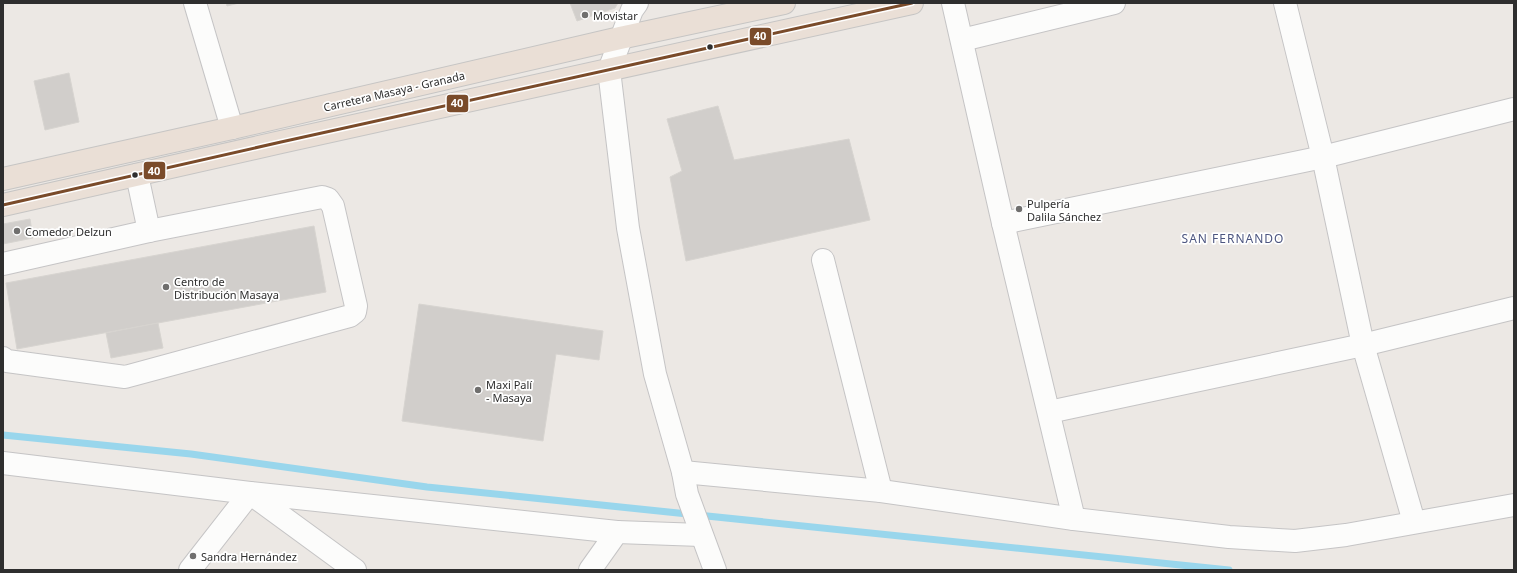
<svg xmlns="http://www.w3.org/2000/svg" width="1517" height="573" font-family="'Noto Sans',sans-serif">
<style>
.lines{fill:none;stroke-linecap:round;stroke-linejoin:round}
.stream{stroke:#99d6ec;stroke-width:7}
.building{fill:#d1cecb;stroke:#d7d4d0}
.minor-casing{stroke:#c5c4c5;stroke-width:24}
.highway-casing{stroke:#c6c5c4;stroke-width:24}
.minor{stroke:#fcfcfb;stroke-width:22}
.highway{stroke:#eadfd6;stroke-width:22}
.bus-1-casing{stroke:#fff;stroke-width:6}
.bus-1{stroke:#7a4b2a;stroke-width:3}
.poi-dot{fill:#706f6e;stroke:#fff;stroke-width:1.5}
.bus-dot{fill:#2e2e2e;stroke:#fff;stroke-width:1.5}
.labels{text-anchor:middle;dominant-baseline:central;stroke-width:3.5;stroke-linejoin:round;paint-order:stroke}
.poi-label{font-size:11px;fill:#2e2e2e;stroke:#fff;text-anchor:start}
.street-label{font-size:11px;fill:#2e2e2e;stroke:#fff}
.neighbourhood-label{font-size:12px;letter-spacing:1px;fill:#4d5680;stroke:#fff}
.line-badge{stroke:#fff;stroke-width:1.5}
.badge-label{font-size:11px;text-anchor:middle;font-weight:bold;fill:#fff}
</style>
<rect width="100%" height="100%" fill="#ece8e4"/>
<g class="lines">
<path class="stream" d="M 3,435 L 191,454 L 427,487 L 1229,570"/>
</g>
<g class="building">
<path d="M 226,3 L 239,3 L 227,6 Z"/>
<path d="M 570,3 L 618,3 L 615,8 L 577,21 Z"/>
<path d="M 69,73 L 79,122 L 45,130 L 34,81 Z"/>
<path d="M 718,106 L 734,160 L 849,139 L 870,220 L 686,261 L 670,177 L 682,171 L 667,119 Z"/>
<path d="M 30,219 L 33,238 L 3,244 L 3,224 Z"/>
<path d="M 314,226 L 326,292 L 17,349 L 6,283 Z"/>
<path d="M 419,304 L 603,331 L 599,360 L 556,354 L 543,441 L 402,421 Z"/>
<path d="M 158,323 L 163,348 L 111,358 L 106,333 Z"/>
</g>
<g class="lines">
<g class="minor-casing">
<g id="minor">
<path d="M 195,3 L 232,128"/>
<path d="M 637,3 L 632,10 L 609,70 L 628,228 L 655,374 L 683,472 L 687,494 L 715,570"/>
<path d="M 953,3 L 1003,223 L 1074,519"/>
<path d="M 1285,3 L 1323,157 L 1363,345 L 1414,522"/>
<path d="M 962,40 L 1114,3"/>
<path d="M 137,175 L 149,231"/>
<path d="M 1003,223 L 1323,157 L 1514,109"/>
<path d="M 823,260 L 881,491"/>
<path d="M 3,264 L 149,231 L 322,197 L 328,199 L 333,206 L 356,306 L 355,312 L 350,316 L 125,377 L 7,361 L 3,358"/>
<path d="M 1049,412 L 1363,345 L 1514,308"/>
<path d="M 3,463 L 250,493 L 617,532"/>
<path d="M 683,472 L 881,491 L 1074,519 L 1229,537 L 1295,541 L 1346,535 L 1514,505"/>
<path d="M 251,494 L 355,570"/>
<path d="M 190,570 L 250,493"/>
<path d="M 590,570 L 617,532 L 701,535"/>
</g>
</g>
<g class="highway-casing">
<g id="highway">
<path d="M 3,179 L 232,128 L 620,38 L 784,3"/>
<path d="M 3,205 L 281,142 L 912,3"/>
</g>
</g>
<use href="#minor" class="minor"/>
<use href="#highway" class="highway"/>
<g class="bus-1-casing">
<path id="bus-1" d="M 3,205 L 281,142 L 912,3"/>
</g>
<use href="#bus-1" class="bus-1"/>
</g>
<g class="poi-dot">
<circle cx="585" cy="15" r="4"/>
<circle cx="1019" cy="209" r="4"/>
<circle cx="17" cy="231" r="4"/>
<circle cx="166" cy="287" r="4"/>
<circle cx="478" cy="390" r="4"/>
<circle cx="193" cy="556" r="4"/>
</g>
<g class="bus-dot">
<circle cx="710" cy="47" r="3.5"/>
<circle cx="135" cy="175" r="3.5"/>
</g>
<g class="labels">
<g class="poi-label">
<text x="593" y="15">Movistar</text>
<text x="1027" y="203">Pulpería<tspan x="1027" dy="13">Dalila Sánchez</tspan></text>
<text x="25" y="231">Comedor Delzun</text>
<text x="174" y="281">Centro de<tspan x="174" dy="13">Distribución Masaya</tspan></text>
<text x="486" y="384">Maxi Palí<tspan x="486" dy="13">- Masaya</tspan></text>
<text x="201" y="556">Sandra Hernández</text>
</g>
<g class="street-label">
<text transform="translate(394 91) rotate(-13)">Carretera Masaya - Granada</text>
</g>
<g class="neighbourhood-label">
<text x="1233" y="238">SAN FERNANDO</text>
</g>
</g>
<g class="line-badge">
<rect x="749" y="27" width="23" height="19" rx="4" fill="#7a4b2a"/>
<rect x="446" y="94" width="23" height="19" rx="4" fill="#7a4b2a"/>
<rect x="143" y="161" width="23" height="19" rx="4" fill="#7a4b2a"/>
</g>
<g class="badge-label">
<text x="760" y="40">40</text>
<text x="457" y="107">40</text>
<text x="154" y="175">40</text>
</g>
<rect width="1517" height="573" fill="none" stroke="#2e2e2e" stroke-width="8"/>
</svg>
